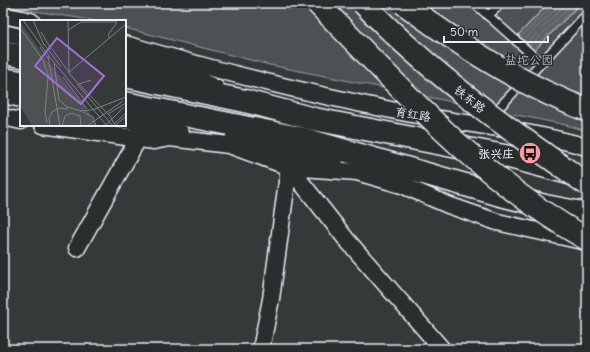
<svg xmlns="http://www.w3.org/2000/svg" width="590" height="352" font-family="Delius,'LXGW WenKai TC',sans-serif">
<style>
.park{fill:#4d5152;stroke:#9aa1a5}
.building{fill:url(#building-hatch);stroke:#e8f1f8}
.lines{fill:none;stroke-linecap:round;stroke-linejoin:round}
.service-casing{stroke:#e8f1f8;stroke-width:11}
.minor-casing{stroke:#e8f1f8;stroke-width:19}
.trunk-casing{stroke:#e8f1f8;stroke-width:25}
.service{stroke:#2a2d2e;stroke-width:8}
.minor{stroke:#2a2d2e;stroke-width:16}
.trunk{stroke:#2a2d2e;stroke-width:22}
.trunk-bridge-casing{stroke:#e8f1f8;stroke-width:25;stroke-linecap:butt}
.trunk-bridge{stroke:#2a2d2e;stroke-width:22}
.labels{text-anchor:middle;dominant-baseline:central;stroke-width:3;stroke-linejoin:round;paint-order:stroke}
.park-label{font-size:12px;fill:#b2b9be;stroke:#2a2d2e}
.street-label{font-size:12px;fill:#e8f1f8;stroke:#2a2d2e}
.poi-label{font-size:12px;font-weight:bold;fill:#e8f1f8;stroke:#2a2d2e;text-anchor:end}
.inset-road{fill:none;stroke:#7d8386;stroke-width:1}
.view{fill:#a171d3;fill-opacity:0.15;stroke:#a171d3;stroke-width:2}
.inset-edge{fill:none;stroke:#e8f1f8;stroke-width:2}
</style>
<defs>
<pattern id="building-hatch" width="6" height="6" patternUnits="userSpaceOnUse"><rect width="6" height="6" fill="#5f6365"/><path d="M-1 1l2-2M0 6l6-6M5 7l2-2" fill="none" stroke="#767a7c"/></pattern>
</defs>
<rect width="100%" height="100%" fill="#35393a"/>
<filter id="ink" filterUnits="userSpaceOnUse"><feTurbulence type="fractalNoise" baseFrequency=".025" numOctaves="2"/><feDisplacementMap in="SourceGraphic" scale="8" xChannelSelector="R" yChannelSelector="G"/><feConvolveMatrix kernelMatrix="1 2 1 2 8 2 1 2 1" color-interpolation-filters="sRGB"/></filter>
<g filter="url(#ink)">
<path class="park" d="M 3,3 L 587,3 L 587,131 L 566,125 L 270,65 L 125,28 L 125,21 L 97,21 L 3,6 Z"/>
<path class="building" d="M 549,3 L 581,3 L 534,51 L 518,35 Z"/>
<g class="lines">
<g class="service-casing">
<g id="service">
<path d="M 474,3 L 541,63"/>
<path d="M 488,16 L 501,3"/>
<path d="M 493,114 L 587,14"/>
</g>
</g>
<g class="minor-casing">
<g id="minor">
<path d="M 3,15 L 31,21"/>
<path d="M 3,33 L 21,37"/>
<path d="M 125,44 C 214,70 305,93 396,111 C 460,124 524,129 587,147"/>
<path d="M 125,56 L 150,62"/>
<path d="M 156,61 L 216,88"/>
<path d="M 125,69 L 167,66"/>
<path d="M 3,95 L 21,99"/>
<path d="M 3,117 L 21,121"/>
<path d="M 125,120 L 181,133"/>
<path d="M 43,125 L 154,141 L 170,138 L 229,145 L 289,167 L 357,172 L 402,185 L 448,205 L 497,222 L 582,241"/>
<path d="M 234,135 L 335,164"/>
<path d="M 289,167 L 346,239 L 442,349"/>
<path d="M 77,248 L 138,139"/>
<path d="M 261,349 L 271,299 L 289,167 L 294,158"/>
</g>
</g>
<g class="trunk-casing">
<g id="trunk">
<path d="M 3,53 L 21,56"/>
<path d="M 125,76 L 245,101 L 314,119 L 509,157 L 572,174"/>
<path d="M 3,79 L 21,82"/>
<path d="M 125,103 L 304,139 L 497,194 L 545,206 L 587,214"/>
</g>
</g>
<use href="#service" class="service"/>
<use href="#minor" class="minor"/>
<use href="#trunk" class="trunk"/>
<g class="trunk-bridge-casing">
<g id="trunk-bridge">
<path d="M 317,3 C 400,87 482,181 587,239"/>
<path d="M 363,3 C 430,73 508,129 587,184"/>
<path d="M 403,3 C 458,44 523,86 587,110"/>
</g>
</g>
<use href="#trunk-bridge" class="trunk-bridge"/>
</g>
</g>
<defs>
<g id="bus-disc" transform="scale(1.15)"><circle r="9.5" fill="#ff9aa2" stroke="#2a2d2e"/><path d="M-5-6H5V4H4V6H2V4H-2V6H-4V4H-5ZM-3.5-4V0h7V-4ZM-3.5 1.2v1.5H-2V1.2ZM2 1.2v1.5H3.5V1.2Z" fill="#111"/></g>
</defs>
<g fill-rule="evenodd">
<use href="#bus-disc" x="530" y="153"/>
</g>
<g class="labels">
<g class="park-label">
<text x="529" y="59">盐坨公园</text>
</g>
<g class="street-label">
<text transform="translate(470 99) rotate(38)">铁东路</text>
<text transform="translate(413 114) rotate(9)">育红路</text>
</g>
<g class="poi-label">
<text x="514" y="153">张兴庄</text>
</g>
</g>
<g transform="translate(20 20)">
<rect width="106" height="106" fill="#35393a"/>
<path d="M 0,2 L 25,38 L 70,93 L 77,106 L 12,106 L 0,86 Z" fill="#4d5152"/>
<path class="inset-road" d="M 3,0 L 31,39 L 87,106M 13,0 L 24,25M 48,0 L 49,52M 0,8 L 23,40 L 30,60M 48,10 L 61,2 L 97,2 L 88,15 L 90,18M 21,12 L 31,29M 24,24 L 41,47M 20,27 L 28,39M 32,29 L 53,58 L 90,96 L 95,105M 28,36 L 40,106M 34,43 L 39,80 L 47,87 L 61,91M 48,53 L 106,4M 43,57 L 67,89M 57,64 L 93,106M 59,64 L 71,60M 60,91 L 72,90 L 106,77M 63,92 L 73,97 L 76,106M 88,94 L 106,83M 27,103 L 25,92 L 28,58M 94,104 L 106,93M 96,105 L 106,96M 30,106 L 29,98 L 32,92 L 39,88 L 48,89M 42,106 L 45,96 L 51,93 L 60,96 L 61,106M 67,106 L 103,81M 85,106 L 104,87"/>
<path class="view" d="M 37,18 L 84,56 L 61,84 L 15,46 Z"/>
<rect width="106" height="106" class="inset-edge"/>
</g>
<rect width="590" height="352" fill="none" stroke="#2a2d2e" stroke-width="16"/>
<rect x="8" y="8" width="574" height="336" fill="none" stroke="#e8f1f8" stroke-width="1.5" filter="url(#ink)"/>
<path d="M444 36v6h104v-6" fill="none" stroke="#e8f1f8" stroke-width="2"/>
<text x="450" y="36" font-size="12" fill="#e8f1f8" stroke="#2a2d2e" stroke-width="3" paint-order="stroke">50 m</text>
</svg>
